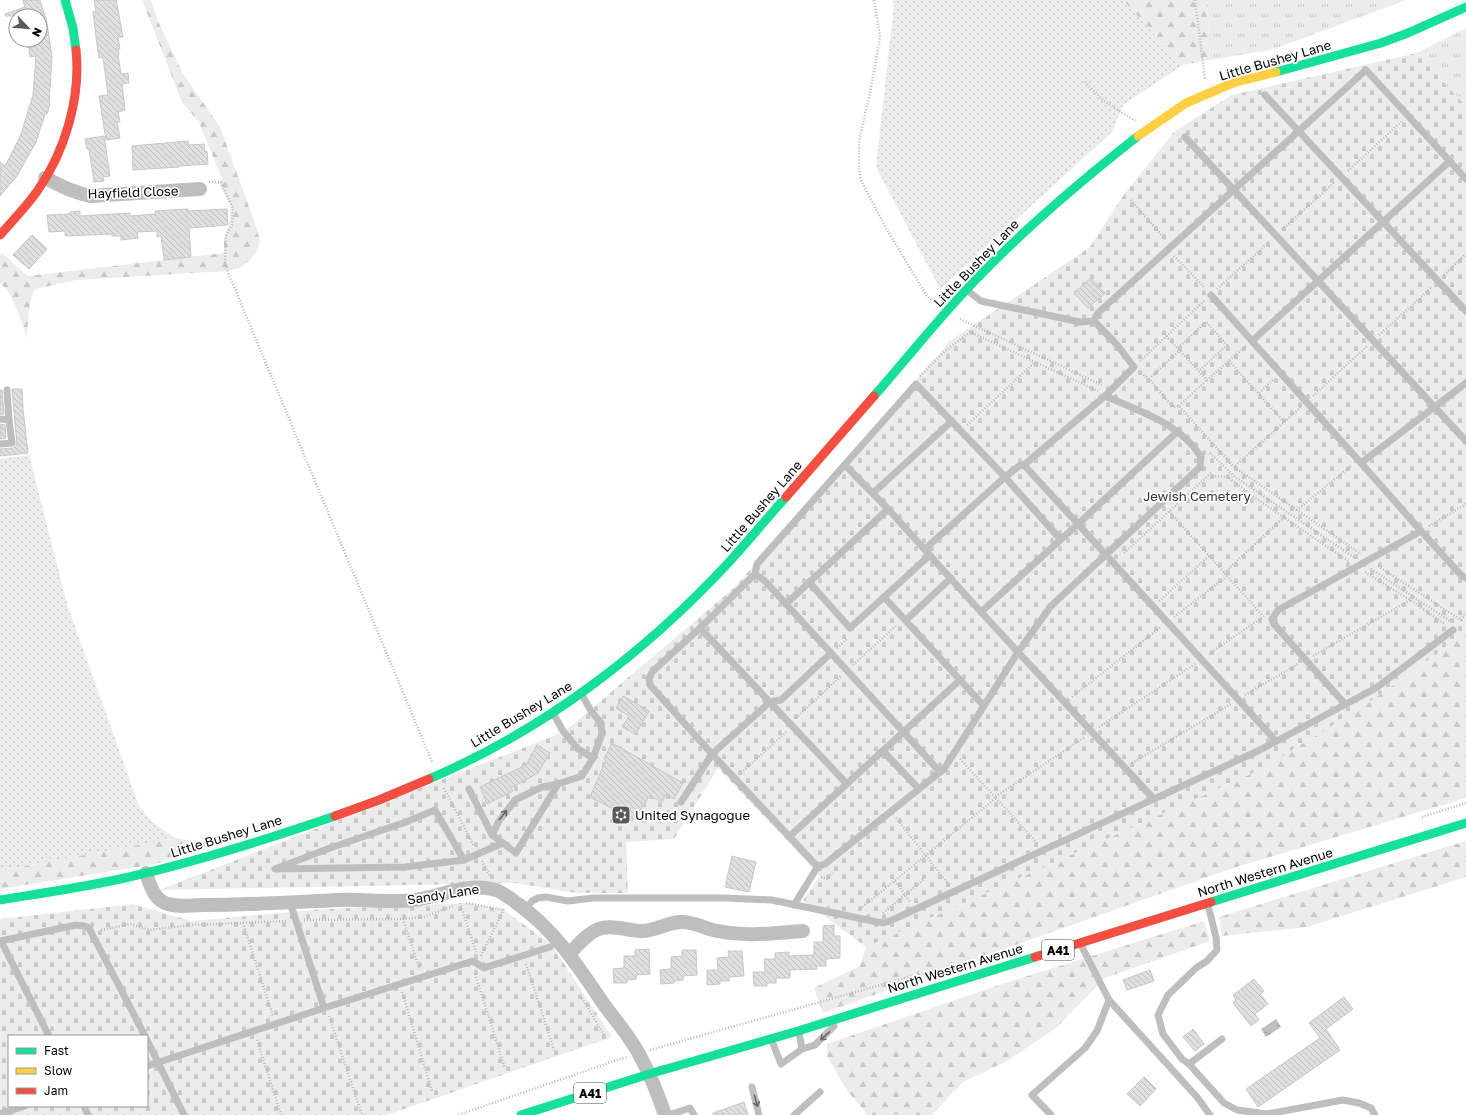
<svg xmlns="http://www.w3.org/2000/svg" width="1466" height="1115" font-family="'Golos Text',sans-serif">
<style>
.grass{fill:url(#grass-dots)}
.forest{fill:url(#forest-firs)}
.cemetery{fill:url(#cemetery-stones);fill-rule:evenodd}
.park{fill:url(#park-tufts)}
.water{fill:url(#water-ripples)}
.building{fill:url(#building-back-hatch);stroke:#c7c7c7}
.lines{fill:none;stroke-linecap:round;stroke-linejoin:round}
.path{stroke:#b9b9b9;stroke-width:2.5;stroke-dasharray:1 2;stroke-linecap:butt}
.lane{stroke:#bebebe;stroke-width:7}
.street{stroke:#bebebe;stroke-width:14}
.fast{stroke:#16e098;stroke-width:9}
.slow{stroke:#ffcf43;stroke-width:9}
.jam{stroke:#f24e42;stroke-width:9}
.oneway{stroke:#686868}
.labels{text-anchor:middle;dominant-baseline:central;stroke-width:3.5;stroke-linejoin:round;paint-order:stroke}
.shield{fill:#fff;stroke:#4c4c4c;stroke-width:1}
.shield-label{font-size:12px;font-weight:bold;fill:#000}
.street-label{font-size:13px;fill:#000;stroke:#fff}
.park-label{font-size:13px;fill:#333;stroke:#fff}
.poi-label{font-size:13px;fill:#000;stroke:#fff;text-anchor:start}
</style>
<defs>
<pattern id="grass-dots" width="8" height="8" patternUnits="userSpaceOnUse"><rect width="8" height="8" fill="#ececec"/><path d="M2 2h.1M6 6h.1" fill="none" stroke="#c9c9c9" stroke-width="1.8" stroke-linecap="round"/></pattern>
<pattern id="forest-firs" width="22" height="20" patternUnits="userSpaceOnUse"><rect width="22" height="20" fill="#ececec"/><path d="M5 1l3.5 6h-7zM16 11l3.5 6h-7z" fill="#c9c9c9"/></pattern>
<pattern id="cemetery-stones" width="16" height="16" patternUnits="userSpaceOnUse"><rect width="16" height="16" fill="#ececec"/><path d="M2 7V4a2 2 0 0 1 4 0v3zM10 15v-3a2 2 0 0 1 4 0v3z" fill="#c9c9c9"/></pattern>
<pattern id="park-tufts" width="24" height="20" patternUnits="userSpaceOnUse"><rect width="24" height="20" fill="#ececec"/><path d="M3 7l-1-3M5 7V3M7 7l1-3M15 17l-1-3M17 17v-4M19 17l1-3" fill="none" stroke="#c9c9c9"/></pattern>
<pattern id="water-ripples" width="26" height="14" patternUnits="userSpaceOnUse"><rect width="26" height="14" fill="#bfbfbf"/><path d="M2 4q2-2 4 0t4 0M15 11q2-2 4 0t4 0" fill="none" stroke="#a2a2a2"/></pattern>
<pattern id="building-back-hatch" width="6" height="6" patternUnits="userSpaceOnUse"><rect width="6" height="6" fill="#dfdfdf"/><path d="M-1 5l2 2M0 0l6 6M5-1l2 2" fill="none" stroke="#bebebe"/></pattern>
</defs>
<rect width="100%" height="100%" fill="#fff"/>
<g class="grass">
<path d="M 892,0 L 1123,0 L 1183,65 L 1123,105 L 1112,132 L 940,289 L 876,167 L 894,5 Z"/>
<path d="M 29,455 L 67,604 L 139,806 L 152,822 L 175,838 L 0,871 L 0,459 Z"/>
</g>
<g class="forest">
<path d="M 142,0 L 151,0 L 158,21 L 182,72 L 220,127 L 257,229 L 260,241 L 257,251 L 250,260 L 240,268 L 226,271 L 76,280 L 36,289 C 28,297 28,326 27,338 C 21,321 14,295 0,283 L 0,255 L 2,253 L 28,276 L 224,253 L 224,236 L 229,226 L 231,208 L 219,183 L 222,179 L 199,122 L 182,102 Z"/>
<path d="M 1123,0 L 1207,0 L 1210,60 L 1183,65 Z"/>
<path d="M 1466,625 L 1466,798 L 1233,868 L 823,1013 L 814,988 L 860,966 L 866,947 L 1257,771 L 1355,712 L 1458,639 Z"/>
<path d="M 175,838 L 211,844 L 156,864 L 0,889 L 0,871 Z"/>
<path d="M 1466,841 L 1466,877 L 1307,927 L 1222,936 L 1219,917 Z"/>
<path d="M 1204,921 L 1210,941 L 1105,978 L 1057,1027 L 1009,1060 L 963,1082 L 932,1115 L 868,1115 L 848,1092 L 827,1056 L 827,1044 L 1014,980 Z"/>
</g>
<g class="cemetery">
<path d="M 1417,53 L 1466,106 L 1466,625 L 1458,639 L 1355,712 L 1257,771 L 866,947 L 803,900 L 820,876 L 718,768 L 674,839 L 626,842 L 628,893 L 576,893 L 515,883 L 159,890 L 564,732 L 735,587 L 950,341 L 1090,247 L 1125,193 L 1175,131 L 1232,95 Z"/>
<path d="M 471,903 L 504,910 L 551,944 L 612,1037 L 387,1115 L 0,1115 L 0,919 L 133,904 L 191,921 L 325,909 ZM 9,1036 L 147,1036 L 147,1106 L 9,1106 Z"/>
</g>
<g class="park">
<path d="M 1207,0 L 1406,0 L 1271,50 L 1210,60 Z"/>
<path d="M 1466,28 L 1466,106 L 1417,53 Z"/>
</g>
<path class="water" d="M 1276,1019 L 1281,1027 L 1266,1037 L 1261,1029 Z"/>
<g class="building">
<path d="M 23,0 L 40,0 L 45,16 L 5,16 L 5,14 L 25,7 Z"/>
<path d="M 94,0 L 116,0 L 123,37 L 118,37 L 120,49 L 118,49 L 119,55 L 118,55 L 121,74 L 128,73 L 129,83 L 122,84 L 125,110 L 118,112 L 120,122 L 117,122 L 120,138 L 106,140 L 99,96 L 108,95 L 103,57 L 99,58 L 96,37 L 93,12 L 96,11 Z"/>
<path d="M 40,17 L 46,17 L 52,57 L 49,104 L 50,104 L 47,114 L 45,114 L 36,142 L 17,176 L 0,196 L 0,162 L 5,166 L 20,137 L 33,95 L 36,56 L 30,57 L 28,40 L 40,40 Z"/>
<path d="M 104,136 L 110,176 L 103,177 L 104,181 L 94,182 L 89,149 L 87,149 L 85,139 Z"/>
<path d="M 188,141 L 189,145 L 204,144 L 205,152 L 207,151 L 208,164 L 179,166 L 179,167 L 133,170 L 132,146 Z"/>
<path d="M 188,209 L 188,211 L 227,209 L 228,225 L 189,228 L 191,257 L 164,260 L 161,236 L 157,237 L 157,231 L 137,232 L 138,238 L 121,240 L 121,236 L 112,236 L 112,234 L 65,236 L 65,231 L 49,232 L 47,215 L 70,214 L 70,212 L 80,211 L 80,216 L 130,213 L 130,216 L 156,214 L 155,211 Z"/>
<path d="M 32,235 L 47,249 L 29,269 L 13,255 Z"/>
<path d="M 1091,278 L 1105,293 L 1088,308 L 1074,293 Z"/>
<path d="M 12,389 L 22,389 L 23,409 L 28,453 L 0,456 L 0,449 L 13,448 L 17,445 Z"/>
<path d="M 0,390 L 2,390 L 4,414 L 0,414 Z"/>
<path d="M 0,424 L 5,425 L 6,438 L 0,439 Z"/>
<path d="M 623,696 L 649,711 L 636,734 L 622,727 L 629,716 L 616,708 Z"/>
<path d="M 612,743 L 683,783 L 674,799 L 666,794 L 662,802 L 650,796 L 632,821 L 613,809 L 590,797 L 606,760 L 604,759 Z"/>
<path d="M 537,745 L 550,753 L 538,773 L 511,788 L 513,791 L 487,804 L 480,787 L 526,765 Z"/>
<path d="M 732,856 L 756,862 L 749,892 L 725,887 Z"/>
<path d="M 834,925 L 834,936 L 840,936 L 840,958 L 826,959 L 826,966 L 816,966 L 817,969 L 790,970 L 790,978 L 776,978 L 776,983 L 767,983 L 767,986 L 754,986 L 753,972 L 765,972 L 764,959 L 775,959 L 775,953 L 789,952 L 789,956 L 814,955 L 814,942 L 823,942 L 823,926 Z"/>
<path d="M 649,949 L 650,974 L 636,975 L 636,979 L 627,980 L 627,983 L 614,983 L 613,969 L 624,968 L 624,956 L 635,956 L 635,950 Z"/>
<path d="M 682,950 L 696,950 L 697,975 L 683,976 L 683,980 L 674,981 L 674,983 L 661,984 L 660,970 L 671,969 L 671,957 L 682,956 Z"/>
<path d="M 728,951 L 742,951 L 744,976 L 729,977 L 729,981 L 720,981 L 720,984 L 707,985 L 707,970 L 718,970 L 717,958 L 729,957 Z"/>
<path d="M 1150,970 L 1154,981 L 1127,990 L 1123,980 Z"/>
<path d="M 1254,979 L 1264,991 L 1260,994 L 1268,1004 L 1255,1014 L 1259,1020 L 1251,1026 L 1233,1003 L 1236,1000 L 1233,995 Z"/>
<path d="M 1344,997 L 1353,1009 L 1326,1029 L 1340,1050 L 1258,1107 L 1246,1089 L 1320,1038 L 1309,1023 Z"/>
<path d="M 1193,1029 L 1204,1044 L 1195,1051 L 1183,1037 Z"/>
<path d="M 1144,1077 L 1156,1089 L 1140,1106 L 1127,1094 Z"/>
<path d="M 744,1102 L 748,1115 L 713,1115 L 713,1113 Z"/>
</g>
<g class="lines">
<g class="path">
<path d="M 874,0 L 880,37 L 870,93 L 859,141 L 859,169 L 861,180 L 886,228 L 926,295 L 934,302"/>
<path d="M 1195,0 L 1205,79"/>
<path d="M 1085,82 L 1104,101 L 1135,121"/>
<path d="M 1348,171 L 1402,121"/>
<path d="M 209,182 L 221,182 L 233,208 L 232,225 L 226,236 L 225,265 L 432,762"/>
<path d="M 1131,200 L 1165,239"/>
<path d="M 1282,230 L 1335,182"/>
<path d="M 1174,256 L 1205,288"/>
<path d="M 1444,275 L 1466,254"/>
<path d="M 1217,289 L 1270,241"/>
<path d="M 960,319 L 1102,385"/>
<path d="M 1379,335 L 1432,287"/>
<path d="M 1166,336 L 1207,380 L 1246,346"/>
<path d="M 1178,348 L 1206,322 L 1227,345 L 1199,371"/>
<path d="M 1140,361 L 1205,300"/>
<path d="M 1229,361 L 1284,422"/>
<path d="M 1141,373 L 1149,379 L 1173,407 L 1179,406 L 1234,467"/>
<path d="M 920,376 L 945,351 L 970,332 L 1098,391"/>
<path d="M 1149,379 L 1179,351"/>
<path d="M 1259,393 L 1274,379"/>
<path d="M 1313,396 L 1367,346"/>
<path d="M 1179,406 L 1207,380"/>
<path d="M 967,425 L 1035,362"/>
<path d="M 1210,453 L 1234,476 L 1355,558"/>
<path d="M 1351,466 L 1297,510 L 1361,554"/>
<path d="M 1210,473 L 1213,476 L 1228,477 L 1254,497 L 1348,561"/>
<path d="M 1297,510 L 1234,467 L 1301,407"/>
<path d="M 1169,511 L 1263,616"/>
<path d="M 1429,526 L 1466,504"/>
<path d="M 1124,553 L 1210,474"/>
<path d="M 1378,566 L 1461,620 L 1466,612"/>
<path d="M 1371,569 L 1450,621"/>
<path d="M 1365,572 L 1410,600 L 1445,624"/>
<path d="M 1224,573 L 1284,517"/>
<path d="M 1159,601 L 1209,556"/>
<path d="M 1174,617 L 1227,576"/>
<path d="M 837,648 L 848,638"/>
<path d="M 1209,654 L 1264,616"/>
<path d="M 1313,656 L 1410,600"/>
<path d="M 853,665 L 897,625"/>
<path d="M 1245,695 L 1298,664"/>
<path d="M 1072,697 L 1161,627"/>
<path d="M 796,718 L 841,676"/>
<path d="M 1099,727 L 1195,664"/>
<path d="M 960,759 L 995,797"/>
<path d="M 1132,763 L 1231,704"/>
<path d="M 741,773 L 786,732"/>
<path d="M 444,788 L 474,846"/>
<path d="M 1422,817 L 1466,803"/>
<path d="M 896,818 L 949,885"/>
<path d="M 1037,843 L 995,797 L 1085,737"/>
<path d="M 482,861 L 490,876"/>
<path d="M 821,877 L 828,879 L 832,872"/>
<path d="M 895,881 L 910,902"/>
<path d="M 460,903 L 476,952"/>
<path d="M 466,903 L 504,910"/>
<path d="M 860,909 L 996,798"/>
<path d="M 883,913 L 924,879"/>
<path d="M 403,919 L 419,968"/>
<path d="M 304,920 L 403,919 L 424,917 L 453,906"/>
<path d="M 243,923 L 273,1016"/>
<path d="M 101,930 L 131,924 L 149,930 L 191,925 L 287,921"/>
<path d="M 481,956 L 504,909"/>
<path d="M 526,964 L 554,1050"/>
<path d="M 475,974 L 505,1068"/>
<path d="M 402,992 L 432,1091"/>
<path d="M 582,998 L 604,1035"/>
<path d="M 329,1016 L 362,1115"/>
<path d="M 257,1040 L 281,1115"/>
<path d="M 650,1050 L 919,974"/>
<path d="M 458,1115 L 626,1057"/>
</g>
<g class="lane">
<path d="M 1265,95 L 1466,311"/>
<path d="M 1185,137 L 1466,441"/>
<path d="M 1211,295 L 1252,341"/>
<path d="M 1094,321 L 1096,316 L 1099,312 L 1366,70 L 1466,179"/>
<path d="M 7,390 L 9,420"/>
<path d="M 0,419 L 9,420 L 12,443 L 0,444"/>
<path d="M 1361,463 L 1252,341 L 1450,161"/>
<path d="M 845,465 L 888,509 L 981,612 L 1153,798"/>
<path d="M 1024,465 L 1276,741"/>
<path d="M 873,493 L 952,421"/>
<path d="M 1421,531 L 1361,463 L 1466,383"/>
<path d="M 1060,539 L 1005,477 L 916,384 L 757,564 L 755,574 L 700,628 L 652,672 L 649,679 L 650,685 L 712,754 L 815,864 L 818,866 L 825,864 L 944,769 L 1018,652 L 1051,606 L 1200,467 L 1201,457 C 1180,423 1139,411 1105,396"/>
<path d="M 925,549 L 1005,477 L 1019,466 L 1024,465 L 1105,396 L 1134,367 L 1118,346 L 1094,321 L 1080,322 L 981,301 L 968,291"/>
<path d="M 755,574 L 765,581 L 940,772"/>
<path d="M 809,582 L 850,628 L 930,555"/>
<path d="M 884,597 L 984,706"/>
<path d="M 786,604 L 888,509"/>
<path d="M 981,612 L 1078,524 L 1178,431"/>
<path d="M 906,620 L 951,578"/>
<path d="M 700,628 L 847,784"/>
<path d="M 1345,704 L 1273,623 L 1272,619 L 1278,610 L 1421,531 L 1461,575 L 1466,578"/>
<path d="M 553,713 L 563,731 L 578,749 L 593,758"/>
<path d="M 883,751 L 919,789"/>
<path d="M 558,784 L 516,853 L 492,835 L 499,821 L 515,800 L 542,787 L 558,784 L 582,776 L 593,758 L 602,734 L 601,723 L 591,711 L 582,695"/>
<path d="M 469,789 L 492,835"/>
<path d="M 681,802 L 712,754 L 770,702 L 781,700 L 831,653"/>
<path d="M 789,837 L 960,680"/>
<path d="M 464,860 L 435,810 L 406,822 L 330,848 L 275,869 L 405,867 L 464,860 L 503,843"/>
<path d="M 290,902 L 324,1008"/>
<path d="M 794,905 L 818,866"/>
<path d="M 1208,905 L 1216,937 L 1217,950 L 1207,961 L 1196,968 L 1168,995 L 1158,1015 L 1163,1034 L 1182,1059 L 1189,1064 L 1222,1039"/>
<path d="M 526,909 L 532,901 L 538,898 L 546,897 L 568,901 L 593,898 L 725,898 L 772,900 L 877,922 L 884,923 L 890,921 L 1260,750 L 1376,688 L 1453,630"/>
<path d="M 0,941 L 76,925 L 84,926 L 89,928 L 145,1036"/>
<path d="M 1,941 L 49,1036"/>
<path d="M 1081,945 L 1109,1000 L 1197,1097 L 1210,1115"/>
<path d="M 147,1040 L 184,1115"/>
<path d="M 772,1041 L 781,1064 L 802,1049 L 799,1033"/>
<path d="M 802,1049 L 815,1045 L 834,1026"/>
<path d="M 1189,1064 L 1224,1103 L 1237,1110 L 1267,1114 L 1343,1100 L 1359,1103 L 1371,1108 L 1375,1115"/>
<path d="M 147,1066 L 324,1008 L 473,961 L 484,968 L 550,947"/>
<path d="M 752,1087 L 759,1115"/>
<path d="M 84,1106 L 88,1115"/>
<path d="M 0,1114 L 25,1106"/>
<path d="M 669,1115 L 690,1108 L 694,1115"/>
<path d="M 794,1115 L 820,1092"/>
<path d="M 1051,1115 L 1032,1095 L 1085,1048 L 1097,1031 L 1109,1000"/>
</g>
<g class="street">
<path d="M 45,178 C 61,186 74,193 91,196 L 200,189"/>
<path d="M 146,873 C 150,884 153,898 165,903 C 177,908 192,905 204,905 C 249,905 294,902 339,900 C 364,899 390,903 415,900 C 441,896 469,882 496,890 C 504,893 511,899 518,904 C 556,931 579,968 605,1006 C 617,1022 630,1037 639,1054 C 650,1074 658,1094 665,1115"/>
<path d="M 569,954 C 578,945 589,931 602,928 C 615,925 629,931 642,931 C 655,931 666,923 680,922 C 694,921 704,929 718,931 C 747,937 774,933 803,931"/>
</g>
<g class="fast">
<path d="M 65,0 L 73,28 L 76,50"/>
<path d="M 1276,72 L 1381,43 L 1408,33 L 1466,7"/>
<path d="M 874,396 C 905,361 934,324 966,290 C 1018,234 1077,184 1138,136"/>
<path d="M 429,779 C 544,730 646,652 730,561 C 749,540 767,518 786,497"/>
<path d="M 0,900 C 43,893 86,887 129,877 C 199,861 268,839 335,816"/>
<path d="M 1211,902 L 1466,823"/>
<path d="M 521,1115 L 649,1074 L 798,1031 L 1035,957"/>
</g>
<path class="slow" d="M 1138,136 L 1186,103 L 1233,83 L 1276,72"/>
<g class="jam">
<path d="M 0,235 C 13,220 27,206 38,190 C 65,151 81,98 76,50"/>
<path d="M 786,497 L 874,396"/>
<path d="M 335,816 L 379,800 L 429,779"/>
<path d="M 1035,957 L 1211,902"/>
</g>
</g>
<defs><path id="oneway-shaft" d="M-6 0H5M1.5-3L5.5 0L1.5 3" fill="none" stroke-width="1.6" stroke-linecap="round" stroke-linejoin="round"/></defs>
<g class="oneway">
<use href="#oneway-shaft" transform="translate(503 815) rotate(-52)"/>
<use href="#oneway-shaft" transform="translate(825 1036) rotate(137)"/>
<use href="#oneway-shaft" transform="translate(756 1101) rotate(75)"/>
</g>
<defs>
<g id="synagogue-square" transform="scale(1)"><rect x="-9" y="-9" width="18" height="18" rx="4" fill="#595959" stroke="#fff"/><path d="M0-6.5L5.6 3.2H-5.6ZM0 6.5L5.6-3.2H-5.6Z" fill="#fff"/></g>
</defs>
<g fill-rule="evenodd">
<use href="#synagogue-square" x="621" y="815"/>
</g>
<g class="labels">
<g class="shield">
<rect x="1042" y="940" width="32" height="20" rx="3"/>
<rect x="574" y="1083" width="32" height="20" rx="3"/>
</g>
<g class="shield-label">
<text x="1058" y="950">A41</text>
<text x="590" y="1093">A41</text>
</g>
<g class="street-label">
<text transform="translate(1275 60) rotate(-16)">Little Bushey Lane</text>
<text transform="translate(133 192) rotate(-2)">Hayfield Close</text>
<text transform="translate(976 263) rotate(-46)">Little Bushey Lane</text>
<text transform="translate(761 506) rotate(-49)">Little Bushey Lane</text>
<text transform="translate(521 714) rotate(-31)">Little Bushey Lane</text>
<text transform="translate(226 836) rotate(-17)">Little Bushey Lane</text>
<text transform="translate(1265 872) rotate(-17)">North Western Avenue</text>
<text transform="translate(443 894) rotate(-9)">Sandy Lane</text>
<text transform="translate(955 968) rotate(-17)">North Western Avenue</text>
</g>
<g class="park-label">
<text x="1197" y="496">Jewish Cemetery</text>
</g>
<g class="poi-label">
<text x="635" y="815">United Synagogue</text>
</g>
</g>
<rect x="8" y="1035" width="140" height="72" fill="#ffffff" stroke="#999999"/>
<rect x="16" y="1048" width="20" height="6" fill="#16e098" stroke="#999999"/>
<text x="44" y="1055" font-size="12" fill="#000000">Fast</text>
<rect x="16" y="1068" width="20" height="6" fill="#ffcf43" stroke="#999999"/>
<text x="44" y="1075" font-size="12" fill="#000000">Slow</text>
<rect x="16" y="1088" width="20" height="6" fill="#f24e42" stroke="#999999"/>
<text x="44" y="1095" font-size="12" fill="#000000">Jam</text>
<g transform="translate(28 28) rotate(116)"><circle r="19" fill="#ffffff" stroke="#999999"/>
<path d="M0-3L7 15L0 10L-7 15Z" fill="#595959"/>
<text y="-6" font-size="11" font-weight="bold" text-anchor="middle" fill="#000000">N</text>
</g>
</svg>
